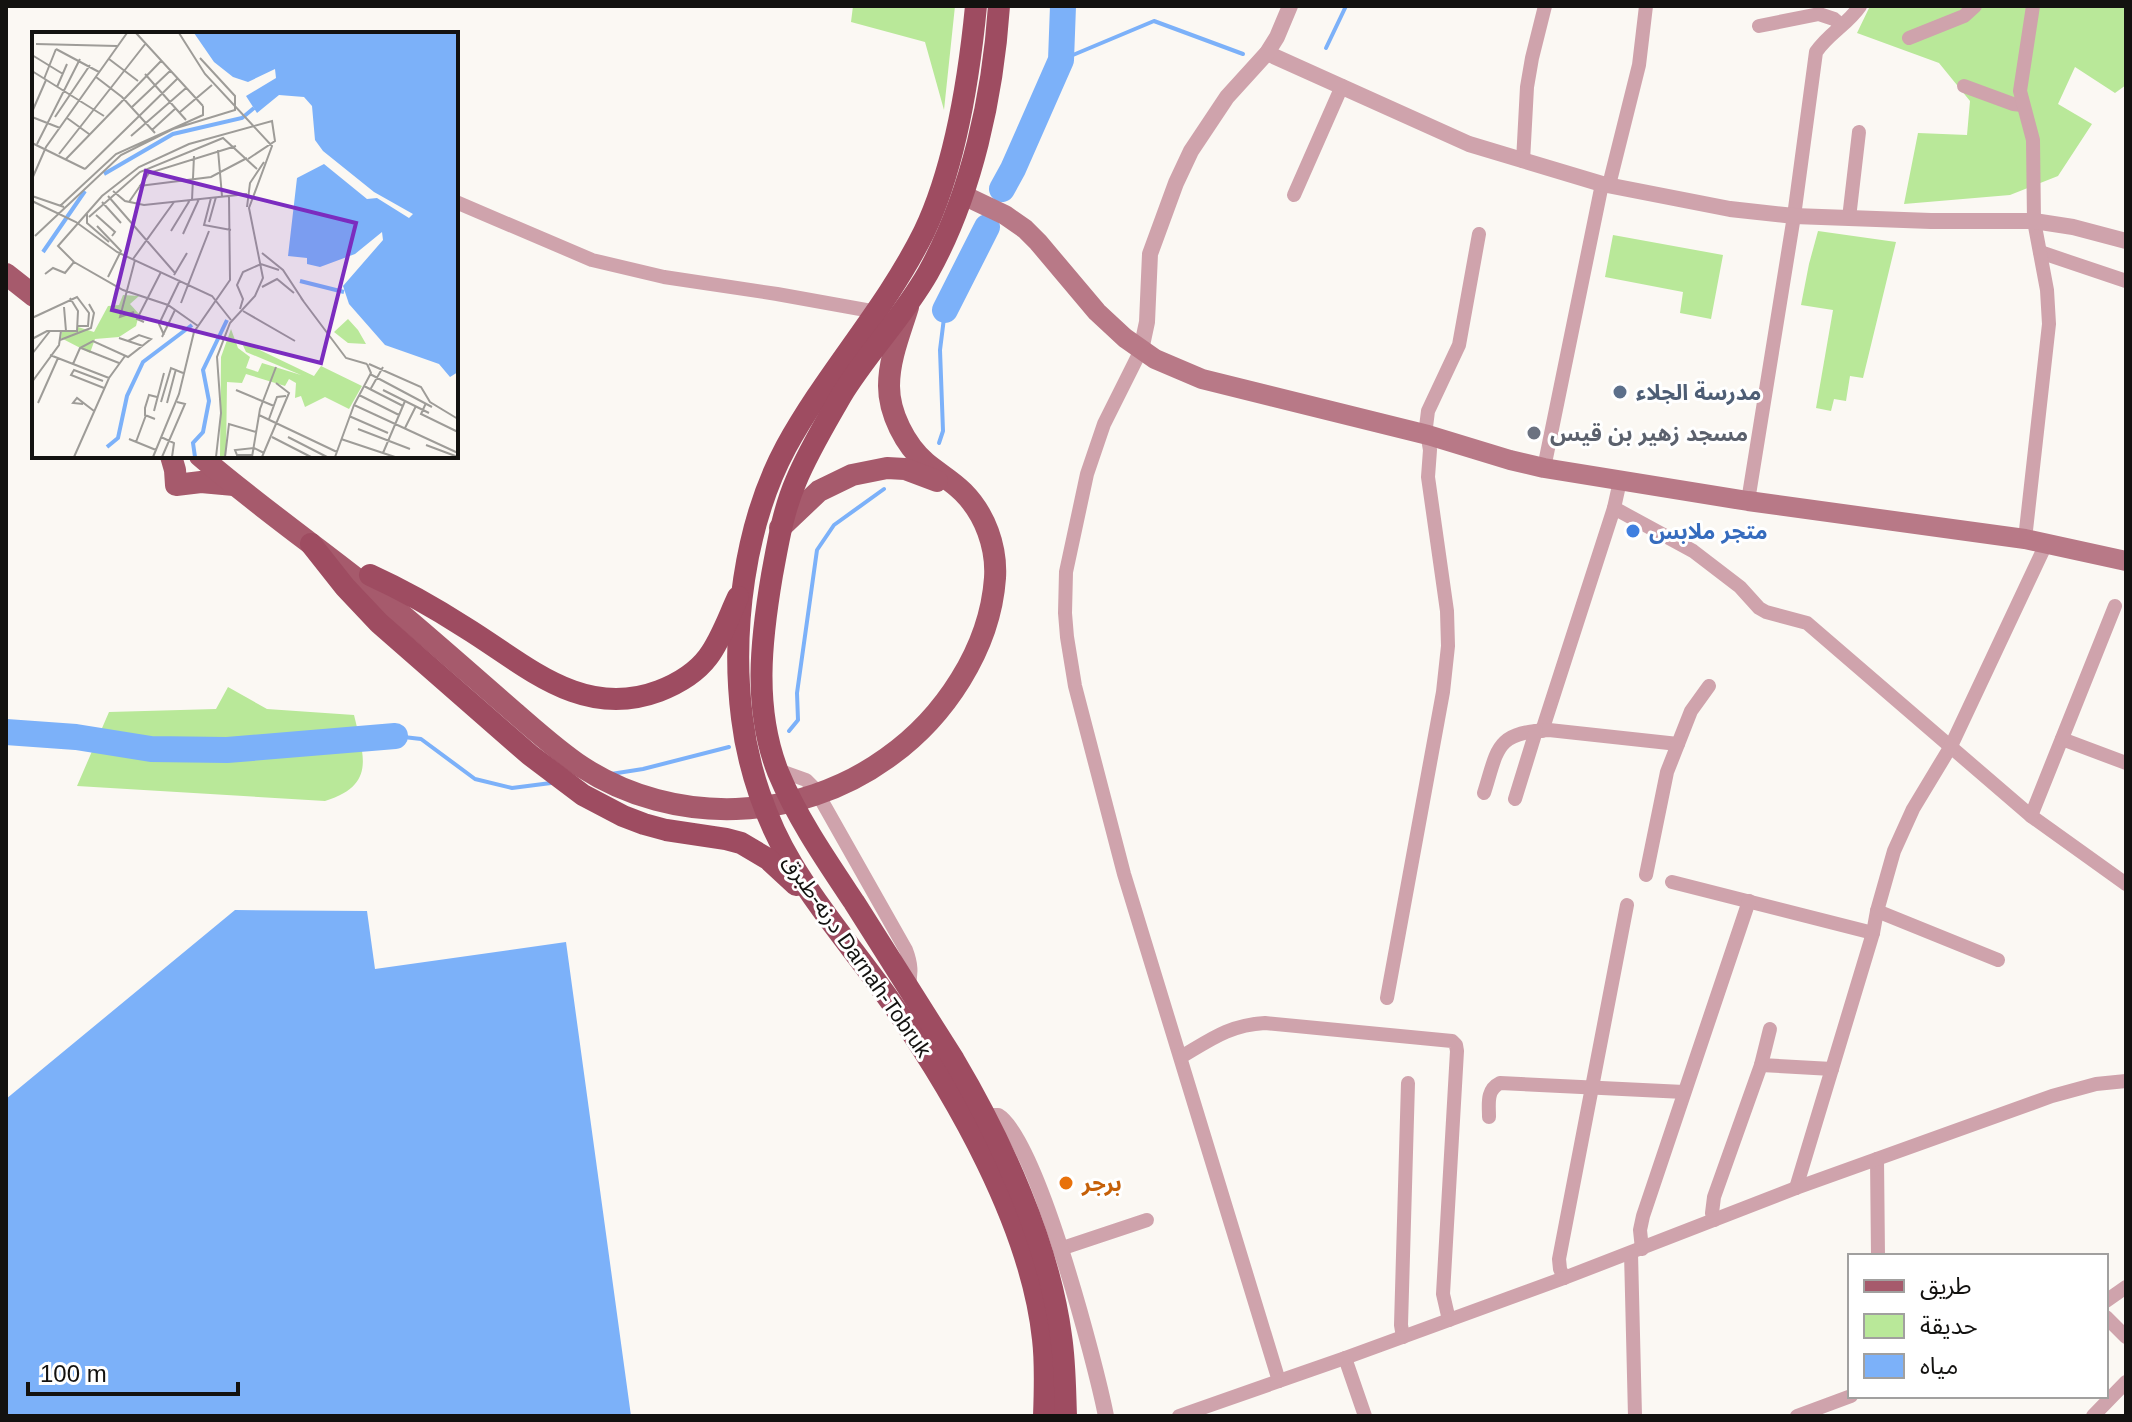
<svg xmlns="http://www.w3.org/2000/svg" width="2132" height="1422" font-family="Helvetica,'Noto Sans Arabic',sans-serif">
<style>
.green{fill:#b9e899}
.water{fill:#7cb1f9}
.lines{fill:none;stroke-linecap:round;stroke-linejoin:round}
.stream{stroke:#7cb1f9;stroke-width:4}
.river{stroke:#7cb1f9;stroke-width:26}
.minor{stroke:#cfa3ac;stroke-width:14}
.tertiary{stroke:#cfa3ac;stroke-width:16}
.secondary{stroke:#b87987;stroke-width:20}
.primary{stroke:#a65a6c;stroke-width:22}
.trunk{stroke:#9e4c61;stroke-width:22}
.service-dot{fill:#5c6f8a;stroke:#fff;stroke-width:3}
.worship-dot{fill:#6b7280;stroke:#fff;stroke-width:3}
.shop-dot{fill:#3f7fe0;stroke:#fff;stroke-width:3}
.food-dot{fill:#e8710a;stroke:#fff;stroke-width:3}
.labels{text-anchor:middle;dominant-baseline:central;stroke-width:6;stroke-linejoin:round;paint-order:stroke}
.service-label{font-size:22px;font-weight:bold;fill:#4e5e75;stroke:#fff;text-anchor:start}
.worship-label{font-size:22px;font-weight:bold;fill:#5b616d;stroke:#fff;text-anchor:start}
.shop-label{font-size:22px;font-weight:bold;fill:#366cbe;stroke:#fff;text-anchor:start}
.street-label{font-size:22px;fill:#131210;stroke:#fff}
.food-label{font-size:22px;font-weight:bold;fill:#c56008;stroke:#fff;text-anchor:start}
.inset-river{fill:none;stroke:#7cb1f9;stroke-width:4}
.inset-road{fill:none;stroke:#9e9c98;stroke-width:2}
.view{fill:#7b2cbf;fill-opacity:0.15;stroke:#7b2cbf;stroke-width:4}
.inset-edge{fill:none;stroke:#131210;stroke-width:4}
</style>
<rect width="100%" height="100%" fill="#fbf8f3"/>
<g class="green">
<path d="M 853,6 L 955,6 L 944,110 L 925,42 L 851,22 Z"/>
<path d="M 1870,6 L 2126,6 L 2126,85 L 2115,93 L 2075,67 L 2058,104 L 2092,124 L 2058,176 L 2010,195 L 1904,204 L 1918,133 L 1967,135 L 1970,101 L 1939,63 L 1857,33 Z"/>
<path d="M 1818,231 L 1896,242 L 1863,378 L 1850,376 L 1846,401 L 1834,399 L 1831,411 L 1816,408 L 1833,310 L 1801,305 L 1809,264 Z"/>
<path d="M 1613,235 L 1723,255 L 1711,319 L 1680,313 L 1683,292 L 1605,277 Z"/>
<path d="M 228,687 L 267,709 L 354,715 C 364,757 376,785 325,801 L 77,786 L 109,712 L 216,709 Z"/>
</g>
<path class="water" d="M 235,910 L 367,911 L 375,969 L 566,942 L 631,1416 L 6,1416 L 6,1099 Z"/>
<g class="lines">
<g class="stream">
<path d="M 1326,48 L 1346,6"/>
<path d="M 1061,60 L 1154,21 L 1243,54"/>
<path d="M 939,443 L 943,431 L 940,350 L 945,310"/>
<path d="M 789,731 L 798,720 L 797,693 L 817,550 L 834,525 L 884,489"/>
<path d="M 395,736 L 421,739 L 475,779 L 512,788 L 551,783"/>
<path d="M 611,774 L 643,769 L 729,747"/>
</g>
<g class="river">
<path d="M 1002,189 L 1013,169 L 1061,60 L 1063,6"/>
<path d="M 945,310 L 987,227"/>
<path d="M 6,732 L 76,737 L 151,749 L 227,750 L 395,736"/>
</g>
<g class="minor">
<path d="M 1759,26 L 1819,14 L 1834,19 L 1841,25"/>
<path d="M 1909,38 L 1964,16 L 1975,6"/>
<path d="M 1964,86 L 2013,104 L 2022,105"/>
<path d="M 1523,161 L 1527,87 L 1532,58 L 1545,6"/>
<path d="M 1609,185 L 1639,65 L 1646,6"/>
<path d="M 1294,195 L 1342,86"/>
<path d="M 456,202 L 592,260 L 664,277 L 777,294 L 877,312"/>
<path d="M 1849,218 L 1859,132"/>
<path d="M 2040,252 L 2126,281"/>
<path d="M 1141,350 L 1104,424 L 1087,474 L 1066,572 L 1065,613 L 1067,637 L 1075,686 L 1124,874 L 1279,1381"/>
<path d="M 1544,468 L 1602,184"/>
<path d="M 1748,501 L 1794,216 L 1816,52 C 1828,34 1848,24 1860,6"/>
<path d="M 1614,508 L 1693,551 L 1740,587 L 1759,608 L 1766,612 L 1807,623 L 2031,816 L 2126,884"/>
<path d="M 2025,539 L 2049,324 L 2047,290 L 2034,221 L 2033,140 L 2020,91 L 2033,6"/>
<path d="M 1542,731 L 1614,508 L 1620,481"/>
<path d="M 2062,739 L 2126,763"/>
<path d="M 778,770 L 806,780 L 815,789 L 906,950 C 911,963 912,973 908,987"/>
<path d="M 1484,793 C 1498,749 1495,732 1549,730 L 1678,744"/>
<path d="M 1515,799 L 1536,731"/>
<path d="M 2031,816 L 2115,606"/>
<path d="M 1646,875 L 1667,772 L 1691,711 L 1709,686"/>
<path d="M 1672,882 L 1873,933"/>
<path d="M 1877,911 L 1998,960"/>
<path d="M 1387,998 L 1443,692 L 1448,646 L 1447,611 L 1428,477 L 1430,450 L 1426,427 L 1428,411 L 1459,345 L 1479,234"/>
<path d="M 1181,1057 C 1210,1040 1229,1025 1265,1023 L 1452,1041 L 1456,1045 L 1457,1051 L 1443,1294 L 1449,1320"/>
<path d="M 1761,1065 L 1832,1069"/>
<path d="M 1489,1117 C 1489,1104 1486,1090 1500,1083 L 1684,1092"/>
<path d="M 1877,1159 L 1878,1256"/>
<path d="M 1796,1188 L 1873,933 L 1877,911 L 1894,851 L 1913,809 L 1951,746 L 2046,544"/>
<path d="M 1714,1220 L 1712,1213 L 1714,1197 L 1761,1065 L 1770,1029"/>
<path d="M 1060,1249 L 1147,1220"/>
<path d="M 1642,1249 L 1640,1230 L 1643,1216 L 1749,901"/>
<path d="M 1631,1253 L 1635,1416"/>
<path d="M 1564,1278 L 1560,1269 L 1559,1259 L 1627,905"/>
<path d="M 2106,1301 L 2126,1287"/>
<path d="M 2106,1317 L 2126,1337"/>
<path d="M 1403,1337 L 1401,1325 L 1408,1083"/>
<path d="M 1345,1358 L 1365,1416"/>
<path d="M 1179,1416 L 1345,1358 L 1564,1278 L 1796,1188 L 2052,1096 L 2096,1084 L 2126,1081"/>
<path d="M 1797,1416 L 1851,1396"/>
<path d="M 2093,1416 L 2126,1382"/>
</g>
<g class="tertiary">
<path d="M 1267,53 L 1469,144 L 1602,184 L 1730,209 L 1794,216 L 1931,221 L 2034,221 L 2073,227 L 2126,241"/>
<path d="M 1141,350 L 1147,322 L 1150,254 L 1176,183 L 1191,151 L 1227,97 L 1267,53 L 1277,37 L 1290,6"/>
<path d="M 985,1116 L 998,1116 C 1037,1139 1096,1365 1106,1416"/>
</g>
<path class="secondary" d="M 963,195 L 1005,215 L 1025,229 L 1038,242 L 1097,312 L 1125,338 L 1155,359 L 1202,379 L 1428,435 L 1510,460 L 1544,468 L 1748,501 L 2025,539 L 2126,561"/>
<g class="primary">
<path d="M 6,274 L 34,296"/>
<path d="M 171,456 L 175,470 L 176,485 L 201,482 L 234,485"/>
<path d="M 200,456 C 265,512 336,560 402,615 C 440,647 477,680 514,712 C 536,731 558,751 582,767 C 675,827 798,822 887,758 C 944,718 990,649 995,578 C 997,547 985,514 963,492 C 952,481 938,473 926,463 C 905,445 889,413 889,386 C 889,359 900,333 908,307"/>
<path d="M 780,528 L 819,491 L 852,475 L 887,468 L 905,469 L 937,481"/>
</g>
<g class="trunk">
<path d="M 976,6 C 969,78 955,167 924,232 C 886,309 827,372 786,447 C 744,525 731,631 742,718 C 748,768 766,821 792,864 C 821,913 859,956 891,1002 C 956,1095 1031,1225 1043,1339 C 1046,1364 1045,1390 1044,1416"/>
<path d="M 999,6 C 993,95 972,194 928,273 C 903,317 867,353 841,396 C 825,424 808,452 796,481 C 783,511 778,543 772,575 C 761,640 753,708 778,772 C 797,818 826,860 854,902 C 887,955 921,1007 954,1060 C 1001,1139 1049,1244 1061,1336 C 1065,1362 1065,1389 1066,1416"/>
<path d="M 311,544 L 345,587 L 379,623 L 530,755 L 583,795 L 623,816 L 644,824 L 666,830 L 726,839 L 741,843 L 768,859 L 796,885"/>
<path d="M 370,575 C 403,590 435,608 466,628 C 526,665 582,720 659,691 C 677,684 696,673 708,657 C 721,640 729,616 738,597"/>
</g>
</g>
<circle class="service-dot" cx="1620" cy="392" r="8"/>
<circle class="worship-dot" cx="1534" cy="433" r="8"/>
<circle class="shop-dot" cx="1633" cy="531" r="8"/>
<circle class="food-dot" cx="1066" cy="1183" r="8"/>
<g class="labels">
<g class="service-label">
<text x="1636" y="392">مدرسة الجلاء</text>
</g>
<g class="worship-label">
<text x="1550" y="433">مسجد زهير بن قيس</text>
</g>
<g class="shop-label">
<text x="1649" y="531">متجر ملابس</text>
</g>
<g class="street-label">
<text transform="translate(857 956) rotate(55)">درنه-طبرق Darnah-Tobruk</text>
</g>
<g class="food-label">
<text x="1082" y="1183">برجر</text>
</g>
</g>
<g transform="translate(32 32)">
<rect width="426" height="426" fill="#fbf8f3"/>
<path d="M 91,263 L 107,264 L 98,272 L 107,282 L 104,294 L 87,305 L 63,307 L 58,321 L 29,306 L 30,299 L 45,300 L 46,295 L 62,300 L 76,274 L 87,273 ZM 316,287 L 326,298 L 334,312 L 316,311 L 302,300 ZM 199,297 L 206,316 L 218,325 L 214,336 L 226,340 L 230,331 L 269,343 L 214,320 L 209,309 L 282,344 L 289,334 L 330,354 L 317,377 L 293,365 L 273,375 L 269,364 L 263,366 L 264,351 L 257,347 L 253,354 L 214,342 L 210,351 L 195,350 L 194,425 L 188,425 L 189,325 Z" fill="#b9e899"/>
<path d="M 162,1 L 426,1 L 426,340 L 418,345 L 407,332 L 353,313 L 317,272 L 311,254 L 351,208 L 350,200 L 323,222 L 288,235 L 275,232 L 275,226 L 256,224 L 265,146 L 292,132 L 335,167 L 345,166 L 377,186 L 381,182 L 342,160 L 291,119 L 283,108 L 280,74 L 272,65 L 247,63 L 225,81 L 214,64 L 244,46 L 243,37 L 216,50 L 201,45 L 182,30 Z" fill="#7cb1f9"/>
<path class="inset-river" d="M 72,142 L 141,102 L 210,86 L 222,76M 11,220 L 53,159M 268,249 L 312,260M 75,415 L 86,406 L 95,364 L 111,330 L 160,293M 163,425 L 161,411 L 171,400 L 177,369 L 171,338 L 195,288"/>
<path class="inset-road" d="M 104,1 L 171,74M 147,1 L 173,42 L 240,114 L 217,176 L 231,246 L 223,264 L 198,291 L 185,325 L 189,381 L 184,425M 4,12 L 85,14M 24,17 L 67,40M 0,23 L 31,42M 77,27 L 106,49M 0,39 L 72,84M 113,42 L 154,88M 64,45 L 90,65 L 123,101M 12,47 L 24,17M 25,55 L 35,32M 100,75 L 138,39M 0,80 L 14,48M 148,80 L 180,53M 0,85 L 28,96M 23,85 L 58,33M 35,86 L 57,102M 120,98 L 144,76M 99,104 L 154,56M 0,111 L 53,137M 5,112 L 48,27M 186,118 L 190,164M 27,122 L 114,11M 34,127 L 129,29M 53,137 L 145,47M 0,147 L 14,115 L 95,1M 107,154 L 179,145 L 215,126M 81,159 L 93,169 L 112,173 L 215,162M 0,164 L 32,175M 76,164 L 143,241M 179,166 L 172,193 L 199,198M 160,168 L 162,124M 0,169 L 44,190 L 85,220 L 180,264 L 199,288M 70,170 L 89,191M 97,170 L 117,141 L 204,114M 28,174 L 84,122 L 171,83 L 171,74M 215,175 L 218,151 L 232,130M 55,182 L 55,191 L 77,210M 64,183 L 83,200 L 80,204M 57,185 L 108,140 L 191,106 L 225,137M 177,190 L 184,165M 65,194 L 89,219 L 76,245M 139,199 L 158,168M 151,202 L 167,167M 3,204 L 89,123 L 141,97 L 203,78 L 203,64 L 168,26M 230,221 L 251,238 L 272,270M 101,227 L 142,170M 13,242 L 21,236 L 33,241 L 42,230M 142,243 L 155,221M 230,255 L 245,247 L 262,261M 269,266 L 314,326 L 335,332M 149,271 L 177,199M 136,273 L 148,248M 32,275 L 34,299M 208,277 L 211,267 L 205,253 L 211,240 L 229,232 L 247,238M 211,279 L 263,309M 102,280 L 88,285 L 103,228M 0,286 L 45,265 L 57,281 L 56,294 L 45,294M 112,290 L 105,287 L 129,240M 166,294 L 136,273 L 91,258 L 42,230 L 26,214 L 70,164 L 107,135 L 157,112 L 240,89 L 243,109 L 216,127M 132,303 L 127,292 L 136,273M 130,305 L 143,278M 87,306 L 111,314M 0,307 L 15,299 L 45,299 L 46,279 L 38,266M 28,308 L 59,296 L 62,281 L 57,272M 49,316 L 87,331M 0,322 L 18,299M 18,323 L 77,346M 41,332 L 48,316 L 61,309 L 96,325 L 119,307 L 107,303 L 96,309M 335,332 L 339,341 L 322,373 L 426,421M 337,332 L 389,355 L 398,370 L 426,387M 338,342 L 400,375M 71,349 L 42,338 L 39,343 L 72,356M 0,350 L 27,313 L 29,299M 332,354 L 371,374M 204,358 L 242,374M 338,358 L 351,335M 351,358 L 397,381M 327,363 L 367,383M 129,370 L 139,336 L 151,341M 6,371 L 26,326M 135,371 L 144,337M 394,371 L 389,382 L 426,400M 51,372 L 41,371 L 45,366 L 62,379M 122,379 L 132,341M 227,383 L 305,420M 317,384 L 356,401M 123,387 L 113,383 L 113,376 L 117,363 L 125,365M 237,387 L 245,365 L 254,364M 373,396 L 384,374M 326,397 L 378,417M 129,405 L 142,411 L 140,425M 240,405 L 279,425M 256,405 L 295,425M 97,407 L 124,418M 309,407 L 363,425M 104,410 L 114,383M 394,413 L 426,425M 351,421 L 373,369M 221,423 L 205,423 L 203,418 L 222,416 L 232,421M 42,425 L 77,346 L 93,324M 121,425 L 147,362 L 162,300 L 198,248 L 197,164M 130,425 L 153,372 L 145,370M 193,425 L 197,392 L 224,400M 220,425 L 228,377 L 244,335M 230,425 L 257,361 L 244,351M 303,425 L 322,373"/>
<path class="view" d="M 114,139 L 324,191 L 289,331 L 80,278 Z"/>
<rect width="426" height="426" class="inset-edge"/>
</g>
<rect width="2132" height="1422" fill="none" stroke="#131210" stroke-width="16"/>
<rect x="1848" y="1254" width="260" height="144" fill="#ffffff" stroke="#a1a09f" stroke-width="2"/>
<rect x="1864" y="1280" width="40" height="12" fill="#a65a6c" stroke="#a1a09f" stroke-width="2"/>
<text x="1920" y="1294" font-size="24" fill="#131210">طريق</text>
<rect x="1864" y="1314" width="40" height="24" fill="#b9e899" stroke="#a1a09f" stroke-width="2"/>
<text x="1920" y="1334" font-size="24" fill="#131210">حديقة</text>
<rect x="1864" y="1354" width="40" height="24" fill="#7cb1f9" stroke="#a1a09f" stroke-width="2"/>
<text x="1920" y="1374" font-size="24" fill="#131210">مياه</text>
<path d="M28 1382v12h210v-12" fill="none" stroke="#131210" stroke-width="4"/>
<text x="40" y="1382" font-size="24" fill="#131210" stroke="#ffffff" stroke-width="6" paint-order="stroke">100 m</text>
</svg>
